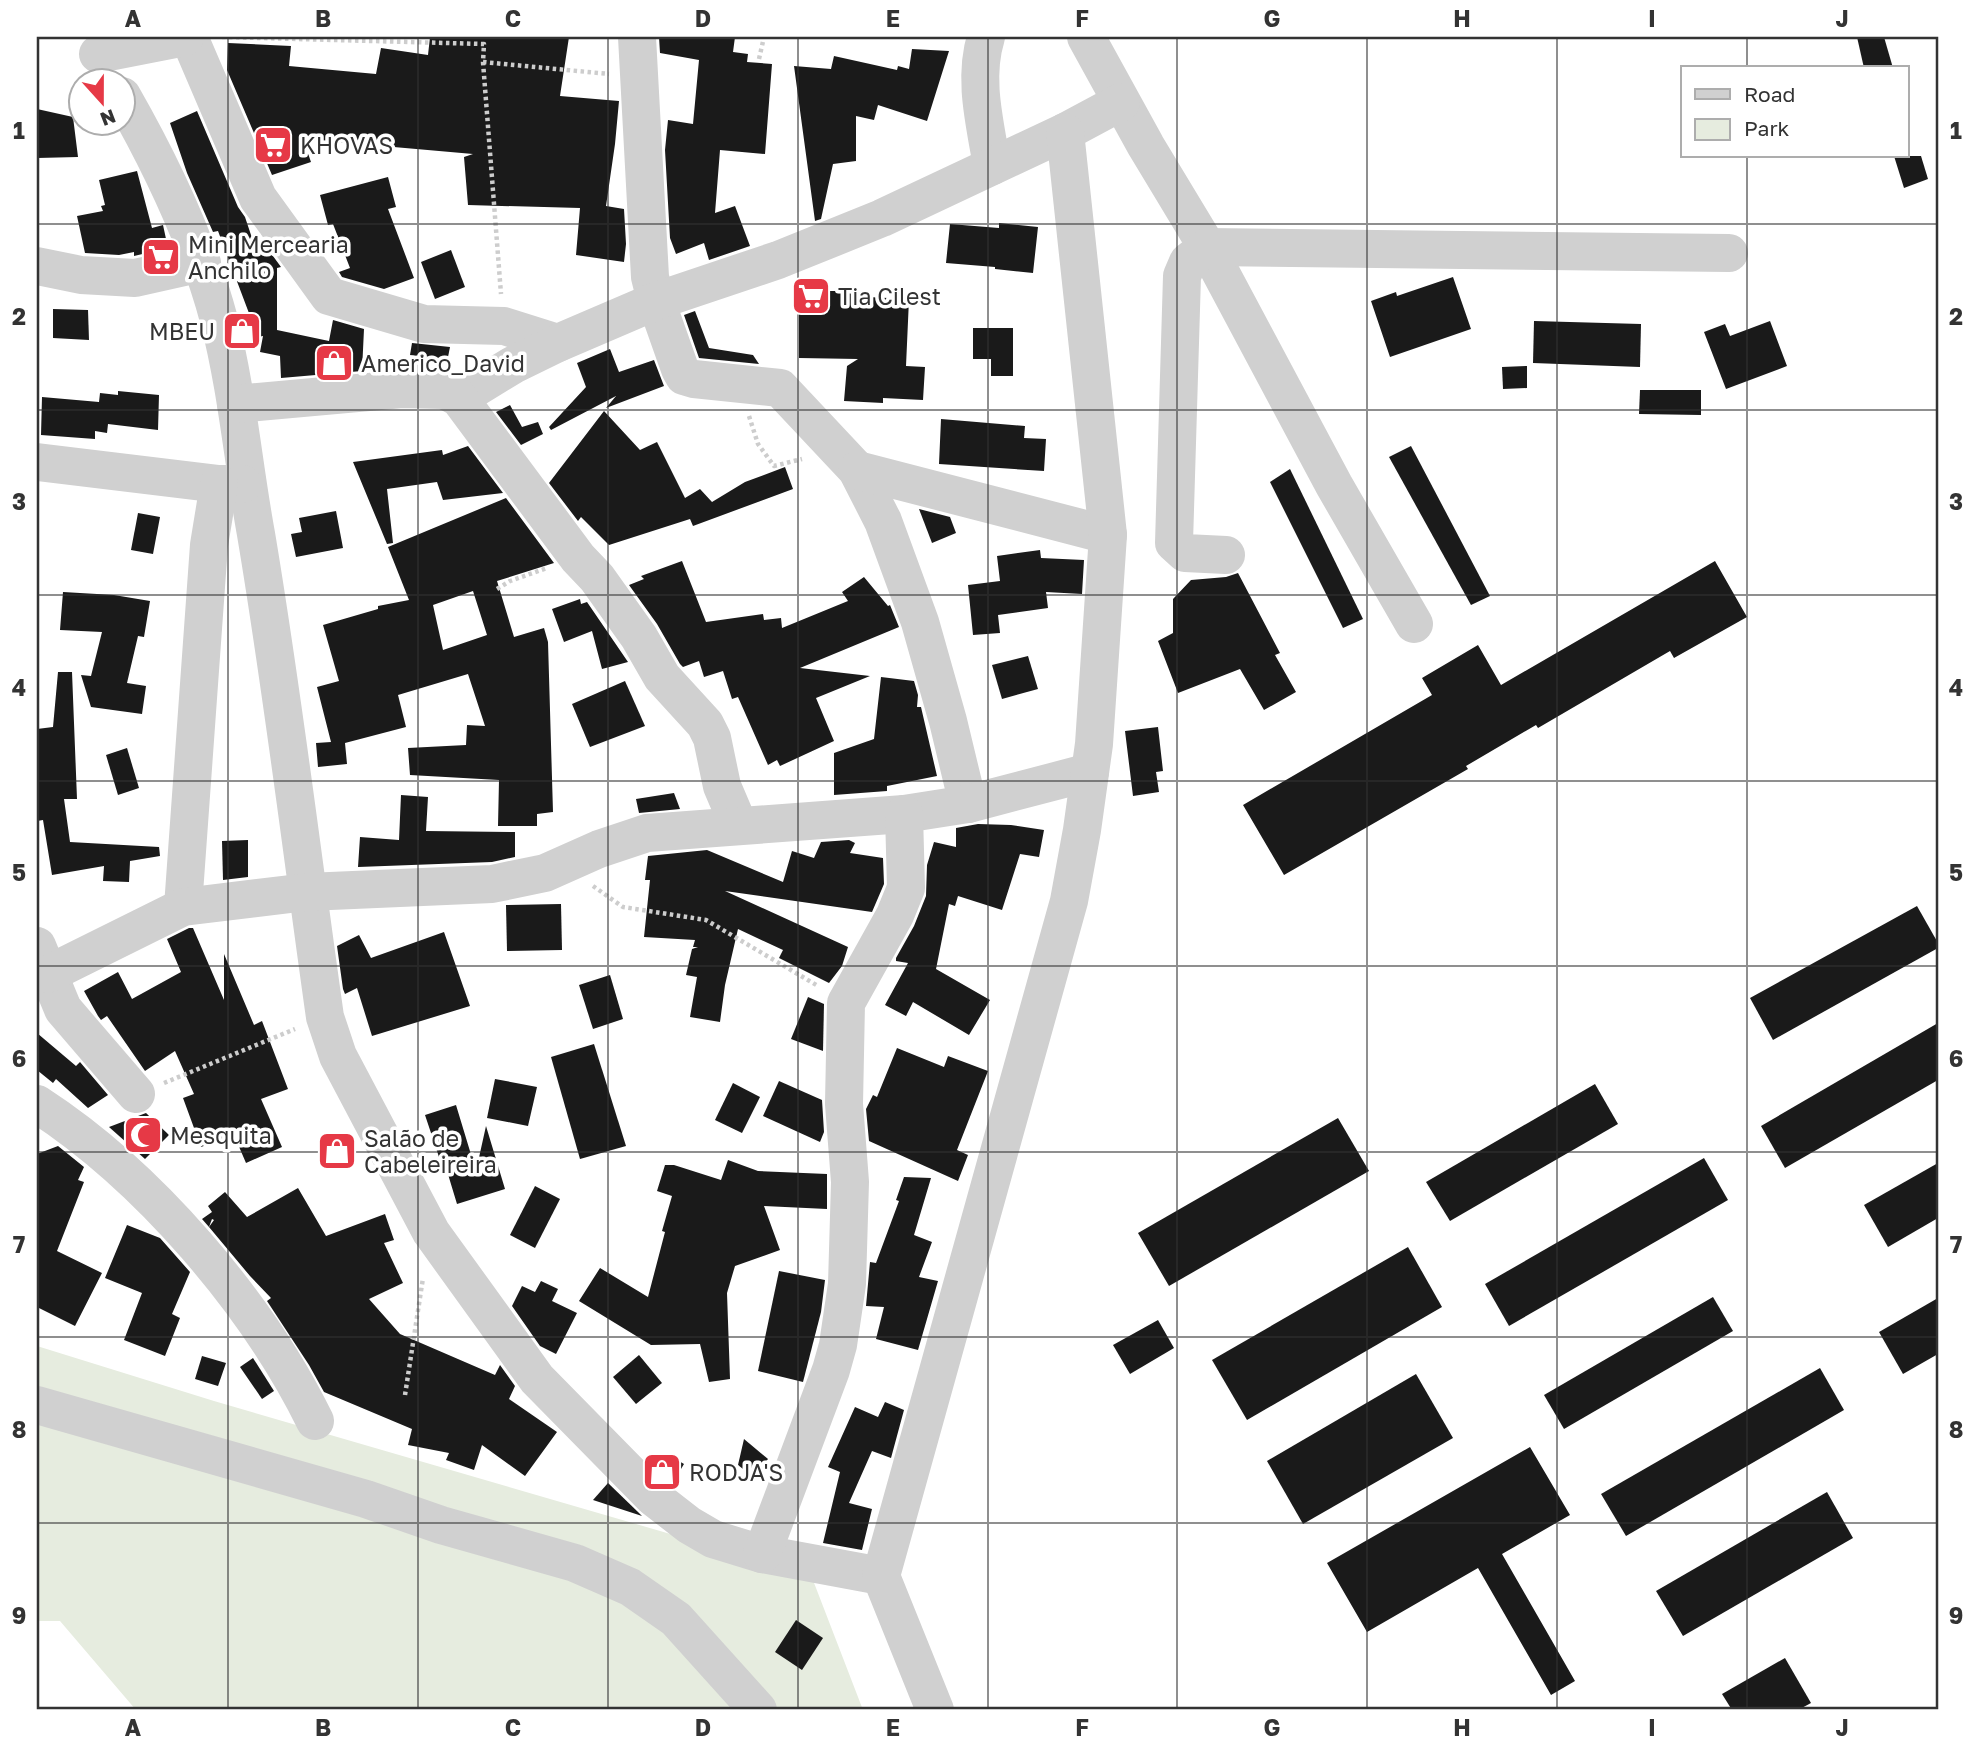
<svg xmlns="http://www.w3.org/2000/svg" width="1975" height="1747" font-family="'Golos Text',sans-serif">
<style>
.green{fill:#e6ecdf}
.building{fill:#1a1a1a;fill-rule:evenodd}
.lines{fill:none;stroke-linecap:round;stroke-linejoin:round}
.path{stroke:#cdcdcd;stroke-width:4.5;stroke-dasharray:3.5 3.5;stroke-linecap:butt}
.minor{stroke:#d0d0d0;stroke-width:38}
.grid{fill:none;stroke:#333;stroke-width:2;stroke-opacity:0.55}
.labels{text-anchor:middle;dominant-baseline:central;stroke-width:7;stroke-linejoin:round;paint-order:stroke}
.poi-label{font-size:23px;fill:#333;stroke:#fff;text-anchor:start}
.neatline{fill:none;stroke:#333;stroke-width:2.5}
.grid-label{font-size:23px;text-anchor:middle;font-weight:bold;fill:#333}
</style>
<rect width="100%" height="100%" fill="#fff"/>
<path class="green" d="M 37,1346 L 214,1401 L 811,1575 L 863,1710 L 136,1710 L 60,1621 L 37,1621 Z"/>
<g class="building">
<path d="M 430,37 L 569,37 L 560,96 L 619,101 L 615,144 L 606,206 L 624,209 L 626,244 L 624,262 L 576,255 L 580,208 L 468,205 L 464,157 L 473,154 L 303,139 L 311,162 L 272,175 L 227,70 L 228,43 L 291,46 L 289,66 L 376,74 L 381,48 L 428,55 Z"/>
<path d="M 659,37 L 735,37 L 733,52 L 748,54 L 747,62 L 772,64 L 765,154 L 720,150 L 715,213 L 735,206 L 750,246 L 709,260 L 704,243 L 676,254 L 670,238 L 665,150 L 668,120 L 693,124 L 699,60 L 660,53 Z"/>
<path d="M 1857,37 L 1884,37 L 1893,68 L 1864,68 Z"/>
<path d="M 912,49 L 949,51 L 927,121 L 878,105 L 874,120 L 856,116 L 856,161 L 833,164 L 821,219 L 815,221 L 794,66 L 831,69 L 834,56 L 897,70 L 898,66 L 909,69 Z"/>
<path d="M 37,109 L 73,117 L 78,157 L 37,158 Z"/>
<path d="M 197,111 L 238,207 L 245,217 L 254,244 L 262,241 L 281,267 L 277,268 L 277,330 L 329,341 L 333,320 L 364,329 L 362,371 L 281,378 L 280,356 L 260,352 L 263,336 L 258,337 L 218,231 L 213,232 L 187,173 L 170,123 Z"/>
<path d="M 1894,156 L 1921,156 L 1928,179 L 1904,188 Z"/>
<path d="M 137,171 L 152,228 L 163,225 L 168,248 L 134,256 L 134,252 L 119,255 L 85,253 L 77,216 L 103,211 L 101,206 L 105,205 L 99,180 Z"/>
<path d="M 388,177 L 396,207 L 388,209 L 414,278 L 384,289 L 342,277 L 339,272 L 350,268 L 333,224 L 328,225 L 320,195 Z"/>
<path d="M 999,223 L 1038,227 L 1033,273 L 995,269 L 995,267 L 946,263 L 950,224 L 999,228 Z"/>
<path d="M 451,250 L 465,287 L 435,299 L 421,262 Z"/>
<path d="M 1453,277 L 1471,329 L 1390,357 L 1371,301 L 1396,292 L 1397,296 Z"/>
<path d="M 799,291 L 868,291 L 868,297 L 909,299 L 906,366 L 925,367 L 923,400 L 883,398 L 883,403 L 844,401 L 847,366 L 858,359 L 799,358 Z"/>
<path d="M 53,309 L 88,310 L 89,340 L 53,338 Z"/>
<path d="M 695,311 L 709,348 L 753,355 L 759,364 L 699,358 L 684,315 Z"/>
<path d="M 1534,321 L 1641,324 L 1640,367 L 1533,363 Z"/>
<path d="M 1770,321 L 1787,366 L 1726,389 L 1704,332 L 1725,324 L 1730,336 Z"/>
<path d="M 973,328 L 1013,328 L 1013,376 L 991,376 L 991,359 L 973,359 Z"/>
<path d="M 412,343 L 450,347 L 447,362 L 410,355 Z"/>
<path d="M 610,349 L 619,372 L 654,360 L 664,386 L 606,408 L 616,396 L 551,430 L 549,427 L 586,387 L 577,363 Z"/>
<path d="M 1527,366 L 1527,388 L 1503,389 L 1502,367 Z"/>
<path d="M 1640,390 L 1701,390 L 1701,415 L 1639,414 Z"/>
<path d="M 118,391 L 159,395 L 158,430 L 108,424 L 107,433 L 95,431 L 95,439 L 41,435 L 42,397 L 99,402 L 100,393 L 118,395 Z"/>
<path d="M 510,405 L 522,427 L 538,422 L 543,434 L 521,445 L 496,412 Z"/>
<path d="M 604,411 L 640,450 L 657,442 L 685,498 L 700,489 L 712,502 L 745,482 L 785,467 L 793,489 L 693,526 L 690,519 L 609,545 L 581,517 L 578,521 L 549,483 Z"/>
<path d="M 941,419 L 1025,426 L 1024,438 L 1046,439 L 1044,471 L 939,464 Z"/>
<path d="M 468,446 L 503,493 L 443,500 L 437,482 L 387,489 L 393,543 L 387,544 L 353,462 L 442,450 L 443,455 Z"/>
<path d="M 1411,446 L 1490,596 L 1471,605 L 1389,457 Z"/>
<path d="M 1290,469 L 1363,619 L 1343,628 L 1270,482 Z"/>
<path d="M 506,498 L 554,563 L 497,581 L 514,637 L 544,628 L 548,642 L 553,812 L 537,814 L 537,826 L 498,826 L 499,780 L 410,775 L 408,748 L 466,745 L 467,725 L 485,726 L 468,674 L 398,695 L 406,727 L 345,743 L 347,764 L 318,767 L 316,743 L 331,742 L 317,687 L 339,681 L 323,625 L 378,609 L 378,606 L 409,600 L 388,547 ZM 473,591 L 487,635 L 443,650 L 433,605 Z"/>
<path d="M 919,509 L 950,517 L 956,533 L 932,543 Z"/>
<path d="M 336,511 L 343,548 L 296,557 L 291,534 L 302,532 L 299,518 Z"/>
<path d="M 138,513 L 160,517 L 153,554 L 131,550 Z"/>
<path d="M 1040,550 L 1041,558 L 1084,560 L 1082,594 L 1046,592 L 1048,608 L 998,615 L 1000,633 L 973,635 L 968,585 L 1000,581 L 997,556 Z"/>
<path d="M 682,561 L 706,622 L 763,614 L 764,620 L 781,618 L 782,628 L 848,601 L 842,592 L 864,577 L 888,606 L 890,605 L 899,627 L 800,668 L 870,676 L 816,698 L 834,741 L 780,766 L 777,760 L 768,765 L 738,697 L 732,699 L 723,671 L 704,677 L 699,661 L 683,667 L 680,664 L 657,624 L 629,585 L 644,579 L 641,576 Z"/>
<path d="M 1715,561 L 1747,617 L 1674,658 L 1670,651 L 1538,728 L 1536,725 L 1466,766 L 1468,769 L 1284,875 L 1243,805 L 1432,695 L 1422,678 L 1478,645 L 1501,685 Z"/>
<path d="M 1238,573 L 1280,653 L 1275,655 L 1296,692 L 1264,710 L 1240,669 L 1178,693 L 1158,641 L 1173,633 L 1173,599 L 1191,580 L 1226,577 Z"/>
<path d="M 63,592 L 114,595 L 150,601 L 144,637 L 138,636 L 127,683 L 146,686 L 142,714 L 91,707 L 81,675 L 91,676 L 102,632 L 60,630 Z"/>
<path d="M 580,599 L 581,604 L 587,602 L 628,662 L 602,669 L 592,631 L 564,642 L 552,609 Z"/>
<path d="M 1028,656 L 1038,689 L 1002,699 L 992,665 Z"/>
<path d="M 58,672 L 72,672 L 77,799 L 64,799 L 70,842 L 159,847 L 160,856 L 130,861 L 129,882 L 103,881 L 104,866 L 52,875 L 43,820 L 37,821 L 37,729 L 53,727 Z"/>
<path d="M 881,677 L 914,681 L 918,695 L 917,707 L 921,707 L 937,776 L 887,786 L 887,791 L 834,795 L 834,753 L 874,739 Z"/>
<path d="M 625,681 L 645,726 L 590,747 L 572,704 Z"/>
<path d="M 1158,727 L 1163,771 L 1156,772 L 1159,792 L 1133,796 L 1125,731 Z"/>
<path d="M 127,748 L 139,788 L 118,795 L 106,755 Z"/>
<path d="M 674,793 L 680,809 L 639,813 L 636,799 Z"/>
<path d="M 401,795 L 428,797 L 426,831 L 515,832 L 515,857 L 492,862 L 358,867 L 360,837 L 399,840 Z"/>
<path d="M 978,824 L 1011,825 L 1044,830 L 1039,857 L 1020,854 L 1002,910 L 958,896 L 955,906 L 949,904 L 936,969 L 990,1000 L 969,1035 L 913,1002 L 906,1016 L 885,1005 L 908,963 L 896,961 L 896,958 L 914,926 L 926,896 L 927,865 L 934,842 L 956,847 L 956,828 Z"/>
<path d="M 248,840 L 248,877 L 223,880 L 222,841 Z"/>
<path d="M 849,840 L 855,843 L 850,853 L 883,858 L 884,884 L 872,912 L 725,891 L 848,947 L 842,966 L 829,983 L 779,958 L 783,950 L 738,929 L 725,985 L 720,1022 L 690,1017 L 697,977 L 686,975 L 692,949 L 698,947 L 693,947 L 695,940 L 644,937 L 650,880 L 645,880 L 648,856 L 707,850 L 783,882 L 792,851 L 814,858 L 821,842 Z"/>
<path d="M 561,904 L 562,950 L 507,951 L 506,905 Z"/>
<path d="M 1917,906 L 1938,943 L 1938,948 L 1773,1040 L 1750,998 Z"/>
<path d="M 189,928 L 193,928 L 224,1000 L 224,954 L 254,1025 L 262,1021 L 288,1089 L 261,1099 L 282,1147 L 246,1163 L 234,1135 L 201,1147 L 183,1098 L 194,1094 L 175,1051 L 145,1071 L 107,1016 L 101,1020 L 98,1016 L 84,991 L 118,972 L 132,999 L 181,972 L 167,939 Z"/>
<path d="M 444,932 L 470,1006 L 372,1036 L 357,988 L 345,994 L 343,989 L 337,946 L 359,935 L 371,958 Z"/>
<path d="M 610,975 L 623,1019 L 593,1029 L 579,985 Z"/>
<path d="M 808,997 L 824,1004 L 823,1051 L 791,1039 Z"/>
<path d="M 1938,1023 L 1938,1080 L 1785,1168 L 1761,1126 Z"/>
<path d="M 37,1033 L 76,1066 L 80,1062 L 108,1095 L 88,1108 L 56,1079 L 53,1083 L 37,1070 Z"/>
<path d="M 594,1044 L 626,1146 L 580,1159 L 551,1057 Z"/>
<path d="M 897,1048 L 944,1067 L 948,1056 L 988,1071 L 957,1150 L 968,1155 L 958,1181 L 869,1141 L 866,1109 L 873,1095 L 877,1097 Z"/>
<path d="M 495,1079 L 537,1087 L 528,1126 L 487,1118 Z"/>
<path d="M 779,1081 L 822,1100 L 824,1132 L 820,1142 L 763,1116 Z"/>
<path d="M 733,1083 L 760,1097 L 742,1133 L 715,1120 Z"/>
<path d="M 1595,1084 L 1618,1124 L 1450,1221 L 1426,1182 Z"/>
<path d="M 456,1105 L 476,1171 L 486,1126 L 505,1189 L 457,1204 L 447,1171 L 444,1172 L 425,1115 Z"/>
<path d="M 146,1113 L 169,1135 L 145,1159 L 109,1127 Z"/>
<path d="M 1338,1118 L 1369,1171 L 1169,1286 L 1138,1233 Z"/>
<path d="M 58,1146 L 84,1167 L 78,1180 L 84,1182 L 57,1251 L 102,1273 L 75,1326 L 37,1307 L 37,1154 Z"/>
<path d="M 1704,1158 L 1728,1200 L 1509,1326 L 1485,1284 Z"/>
<path d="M 728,1160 L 758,1171 L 827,1174 L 827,1209 L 764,1206 L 780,1250 L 735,1266 L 727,1293 L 730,1379 L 709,1382 L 700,1344 L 651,1345 L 579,1301 L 600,1268 L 648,1297 L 665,1232 L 662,1231 L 672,1196 L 657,1191 L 665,1165 L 674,1165 L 721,1180 Z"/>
<path d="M 1938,1163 L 1938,1218 L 1888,1247 L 1864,1205 Z"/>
<path d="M 904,1177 L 931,1178 L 914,1235 L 932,1242 L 919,1277 L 938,1281 L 918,1350 L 876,1339 L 884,1307 L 866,1306 L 870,1262 L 876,1263 L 899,1201 L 896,1200 Z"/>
<path d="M 535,1186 L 560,1199 L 535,1248 L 510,1235 Z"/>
<path d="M 298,1188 L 326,1236 L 385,1214 L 394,1240 L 384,1243 L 403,1283 L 369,1299 L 400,1334 L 495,1375 L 500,1365 L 515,1386 L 509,1399 L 557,1432 L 525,1476 L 482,1445 L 474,1470 L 446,1460 L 449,1453 L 408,1445 L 412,1429 L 324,1392 L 309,1365 L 267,1301 L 271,1298 L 250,1276 L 209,1227 L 214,1220 L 212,1219 L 209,1227 L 202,1219 L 212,1212 L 208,1206 L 225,1192 L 247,1217 Z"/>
<path d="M 127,1225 L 160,1238 L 190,1272 L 172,1314 L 180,1318 L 165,1356 L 124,1340 L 142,1293 L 105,1278 Z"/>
<path d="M 1408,1247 L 1442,1307 L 1247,1420 L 1212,1360 Z"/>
<path d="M 779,1271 L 825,1280 L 821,1312 L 803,1382 L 758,1371 Z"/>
<path d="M 541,1281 L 558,1289 L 552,1301 L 577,1313 L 556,1354 L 540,1346 L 512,1306 L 522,1286 L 535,1292 Z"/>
<path d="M 1713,1297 L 1733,1331 L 1564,1429 L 1544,1395 Z"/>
<path d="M 1938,1298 L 1938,1354 L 1903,1374 L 1879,1332 Z"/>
<path d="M 1158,1320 L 1174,1348 L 1130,1374 L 1113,1345 Z"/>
<path d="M 639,1355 L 662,1383 L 636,1404 L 613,1377 Z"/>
<path d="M 202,1356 L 226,1363 L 218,1386 L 195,1379 Z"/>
<path d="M 253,1358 L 274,1391 L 262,1399 L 240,1367 Z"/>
<path d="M 1820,1368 L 1844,1410 L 1626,1536 L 1601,1494 Z"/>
<path d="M 1416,1374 L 1453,1438 L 1303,1524 L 1267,1461 Z"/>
<path d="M 885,1402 L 904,1410 L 891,1458 L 872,1451 L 849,1503 L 872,1509 L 862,1550 L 823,1543 L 840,1472 L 828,1467 L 855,1407 L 878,1417 Z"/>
<path d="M 744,1439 L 768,1459 L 753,1477 L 738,1465 Z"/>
<path d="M 1530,1447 L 1570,1515 L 1502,1554 L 1575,1681 L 1551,1695 L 1478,1568 L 1367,1632 L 1327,1563 Z"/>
<path d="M 667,1454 L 684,1464 L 672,1484 L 656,1469 Z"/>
<path d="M 608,1483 L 638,1512 L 642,1516 L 593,1500 Z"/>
<path d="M 1827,1492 L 1853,1538 L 1683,1636 L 1656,1591 Z"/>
<path d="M 796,1620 L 823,1638 L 802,1670 L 775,1652 Z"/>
<path d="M 1785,1658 L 1811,1703 L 1798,1710 L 1732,1710 L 1722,1694 Z"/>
</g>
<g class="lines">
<g class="path">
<path d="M 222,37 L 484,44 L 483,62 L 501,294"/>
<path d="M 759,59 L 764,37"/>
<path d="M 483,62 L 609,74"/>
<path d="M 749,416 L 758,444 L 774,466 L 802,459"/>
<path d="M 497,589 L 510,581 L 547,568"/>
<path d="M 593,886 L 623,907 L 706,920 L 818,986"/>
<path d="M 164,1083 L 295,1029"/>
<path d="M 405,1395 L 423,1278"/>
</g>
<g class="minor">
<path d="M 189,37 L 258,198 L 329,296 L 424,324 L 504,326 L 558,343"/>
<path d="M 637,37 L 650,277 L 656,301 L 680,369 L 684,376 L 694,379 L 780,388 L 857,470 L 883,521 L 920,622 L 948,721 L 968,804"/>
<path d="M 986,37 C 973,79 985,123 992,166"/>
<path d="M 1086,37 L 1146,146 L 1207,247 L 1334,485 L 1414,624"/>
<path d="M 98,54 L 185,37"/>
<path d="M 122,96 C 162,166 198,241 219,320 C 237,389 243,463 256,534 C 283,694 302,855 325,1017 L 338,1056 L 431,1232 L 537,1379 L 653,1497 L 689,1525 L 713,1539 L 762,1554 L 881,1576"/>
<path d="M 37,266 L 81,275 L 135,278 L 202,263"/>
<path d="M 459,398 L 513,365 L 558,343 L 656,301 L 778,260 L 882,218 L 1065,132 L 1121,102"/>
<path d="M 236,404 L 402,389 L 444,390 L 459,398 L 578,558 L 597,578 L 639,637 L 662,677 L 705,724 L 712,738 L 722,786 L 739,826"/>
<path d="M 37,462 L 219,484 L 243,484"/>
<path d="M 857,470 L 1108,535"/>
<path d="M 1226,555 L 1185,553 L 1174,543 L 1182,276 L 1188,262 L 1207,247 L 1729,253"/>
<path d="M 183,907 L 209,545 L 219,484"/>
<path d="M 37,946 L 63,1009 L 136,1094"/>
<path d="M 48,974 L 183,907 L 307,892 L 492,884 L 545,873 L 599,849 L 647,833 L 904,814 L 968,804 L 1090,772"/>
<path d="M 37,1104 C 148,1176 257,1303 315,1421"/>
<path d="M 37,1405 L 366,1499 L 441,1525 L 575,1563 L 630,1587 L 676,1619 L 758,1710"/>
<path d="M 762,1554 L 831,1370 L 838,1345 L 847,1284 L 850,1182 L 844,1104 L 846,1003 L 895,915 L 906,888 L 904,814"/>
<path d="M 935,1710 L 881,1576 L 1069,901 L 1082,830 L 1094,744 L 1108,535 L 1065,132"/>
</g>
</g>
<path class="grid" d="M 228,37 L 228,1710M 418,37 L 418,1710M 608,37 L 608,1710M 798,37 L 798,1710M 988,37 L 988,1710M 1177,37 L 1177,1710M 1367,37 L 1367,1710M 1557,37 L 1557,1710M 1747,37 L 1747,68M 1747,156 L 1747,1710M 37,224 L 1938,224M 37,410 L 1938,410M 37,595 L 1938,595M 37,781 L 1938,781M 37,966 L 1938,966M 37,1152 L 1938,1152M 37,1337 L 1938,1337M 37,1523 L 1938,1523"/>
<defs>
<g id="supermarket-square" transform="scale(2.0125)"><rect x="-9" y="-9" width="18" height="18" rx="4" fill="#e63946" stroke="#fff"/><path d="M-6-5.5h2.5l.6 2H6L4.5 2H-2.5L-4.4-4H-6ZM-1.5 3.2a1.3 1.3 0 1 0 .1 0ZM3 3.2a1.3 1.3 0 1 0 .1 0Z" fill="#fff"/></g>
<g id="shop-square" transform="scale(2.0125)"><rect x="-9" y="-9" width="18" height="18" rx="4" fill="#e63946" stroke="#fff"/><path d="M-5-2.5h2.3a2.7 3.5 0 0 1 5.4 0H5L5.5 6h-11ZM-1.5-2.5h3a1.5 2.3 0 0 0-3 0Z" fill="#fff"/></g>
<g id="mosque-square" transform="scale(2.0125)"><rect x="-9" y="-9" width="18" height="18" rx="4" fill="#e63946" stroke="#fff"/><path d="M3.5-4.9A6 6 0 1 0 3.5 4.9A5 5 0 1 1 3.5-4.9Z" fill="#fff"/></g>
</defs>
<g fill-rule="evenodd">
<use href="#supermarket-square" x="273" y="145"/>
<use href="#supermarket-square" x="161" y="257"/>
<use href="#supermarket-square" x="811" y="296"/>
<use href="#shop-square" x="242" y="331"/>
<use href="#shop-square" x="334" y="363"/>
<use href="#mosque-square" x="143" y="1135"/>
<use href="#shop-square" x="337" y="1151"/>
<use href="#shop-square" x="662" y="1472"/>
</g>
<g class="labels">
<g class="poi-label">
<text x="300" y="145">KHOVAS</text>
<text x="188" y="244">Mini Mercearia<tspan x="188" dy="26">Anchilo</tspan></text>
<text x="838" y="296">Tia Cilest</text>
<text x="215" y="331" text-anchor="end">MBEU</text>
<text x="361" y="363">Americo_David</text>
<text x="170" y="1135">Mesquita</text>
<text x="364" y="1138">Salão de<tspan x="364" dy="26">Cabeleireira</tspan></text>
<text x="689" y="1472">RODJA'S</text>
</g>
</g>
<rect width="1975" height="1747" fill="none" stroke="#ffffff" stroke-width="77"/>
<rect x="1681" y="66" width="228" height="91" fill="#ffffff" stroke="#adadad" stroke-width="2"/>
<rect x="1695" y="89" width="35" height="10" fill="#d0d0d0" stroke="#adadad" stroke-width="2"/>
<text x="1744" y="102" font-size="21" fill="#333333">Road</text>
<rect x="1695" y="119" width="35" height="21" fill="#e6ecdf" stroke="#adadad" stroke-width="2"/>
<text x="1744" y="136" font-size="21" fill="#333333">Park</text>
<g transform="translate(102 102) rotate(159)"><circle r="33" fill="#ffffff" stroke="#adadad" stroke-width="2"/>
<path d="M0-5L12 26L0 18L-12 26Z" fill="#e63946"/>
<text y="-10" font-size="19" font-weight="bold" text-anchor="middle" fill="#333333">N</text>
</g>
<rect x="38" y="38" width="1899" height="1670" class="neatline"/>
<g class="grid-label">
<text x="133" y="27">A</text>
<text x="323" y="27">B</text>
<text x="513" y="27">C</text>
<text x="703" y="27">D</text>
<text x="893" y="27">E</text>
<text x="1082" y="27">F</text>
<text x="1272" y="27">G</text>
<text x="1462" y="27">H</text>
<text x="1652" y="27">I</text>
<text x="1842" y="27">J</text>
<text x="19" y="139">1</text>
<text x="1956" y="139">1</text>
<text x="19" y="325">2</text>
<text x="1956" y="325">2</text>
<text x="19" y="510">3</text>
<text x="1956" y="510">3</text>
<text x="19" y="696">4</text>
<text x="1956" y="696">4</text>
<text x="19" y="881">5</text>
<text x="1956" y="881">5</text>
<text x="19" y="1067">6</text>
<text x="1956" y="1067">6</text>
<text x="19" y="1253">7</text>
<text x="1956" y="1253">7</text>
<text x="19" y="1438">8</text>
<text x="1956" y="1438">8</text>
<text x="19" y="1624">9</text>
<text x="1956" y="1624">9</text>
<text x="133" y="1736">A</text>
<text x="323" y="1736">B</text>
<text x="513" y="1736">C</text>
<text x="703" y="1736">D</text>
<text x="893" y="1736">E</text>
<text x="1082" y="1736">F</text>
<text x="1272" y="1736">G</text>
<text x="1462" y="1736">H</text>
<text x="1652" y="1736">I</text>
<text x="1842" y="1736">J</text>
</g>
</svg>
